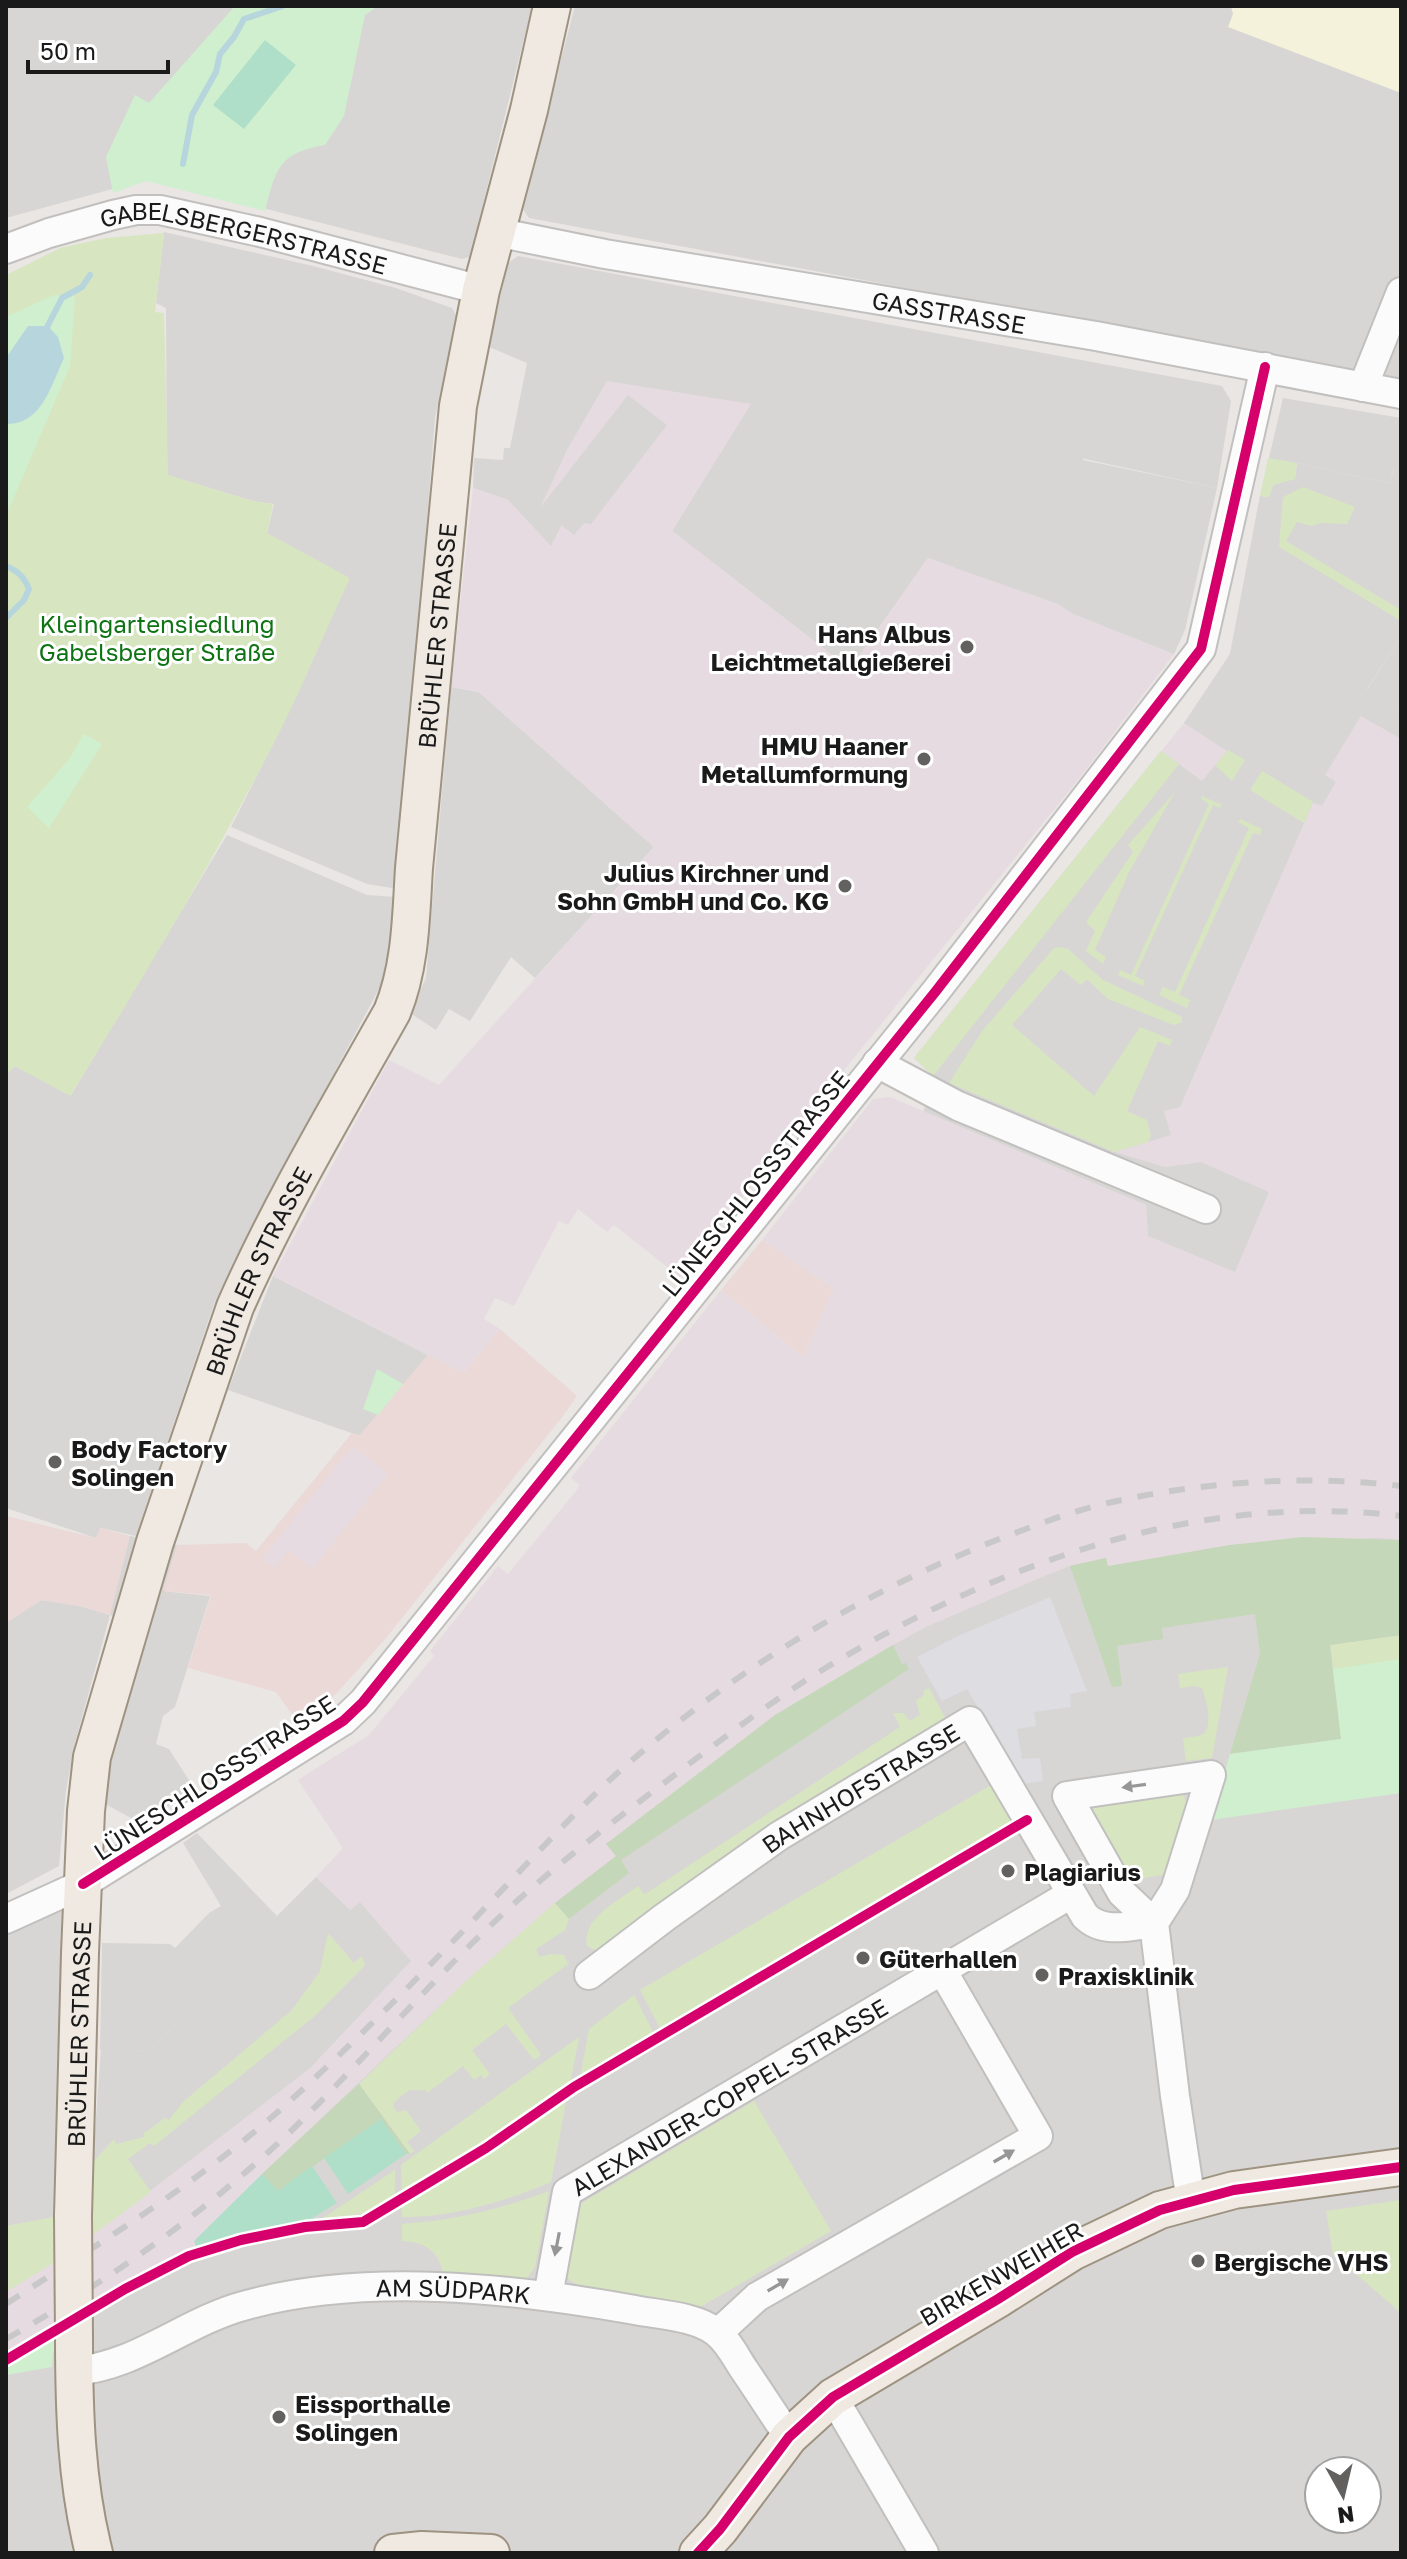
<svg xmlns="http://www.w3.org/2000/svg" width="1407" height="2559" font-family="'Golos Text',sans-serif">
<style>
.residential{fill:#d8d6d4;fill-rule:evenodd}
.commercial{fill:#ebd9d8}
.industrial{fill:#e7dbe2}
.education{fill:#f5f2dc}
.religious{fill:#d7d6d4}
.grass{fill:#d7e6c1}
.forest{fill:#c5d7b9}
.park{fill:#d0efcf}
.pitch{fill:#afdfc9}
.plaza{fill:#dddde2}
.water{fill:#b7d5dc}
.pier{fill:#d6d5d4}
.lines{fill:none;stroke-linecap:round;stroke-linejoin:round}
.stream{stroke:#b7d5dc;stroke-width:6}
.minor-casing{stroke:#c1c0bf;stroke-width:32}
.major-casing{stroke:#9e9381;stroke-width:40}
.minor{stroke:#fcfbfb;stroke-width:28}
.major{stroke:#efe9e2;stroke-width:36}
.rail{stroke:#c9c8c8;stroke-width:6;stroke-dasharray:16 16;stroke-linecap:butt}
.major-bridge-casing{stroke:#9e9381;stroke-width:40;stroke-linecap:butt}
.major-bridge{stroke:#efe9e2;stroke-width:36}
.cycleway-casing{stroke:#fff;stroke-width:15}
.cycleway{stroke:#d6006c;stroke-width:10}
.oneway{fill:#969696}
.poi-dot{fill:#626160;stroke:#fff;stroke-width:3}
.labels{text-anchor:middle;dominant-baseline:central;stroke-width:6;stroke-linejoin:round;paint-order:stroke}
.street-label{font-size:24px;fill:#1a1a1a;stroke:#fff}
.park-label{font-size:24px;fill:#0e7313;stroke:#fff}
.poi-label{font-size:24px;font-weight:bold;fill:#1a1a1a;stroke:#fff;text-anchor:start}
</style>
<rect width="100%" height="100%" fill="#e9e6e3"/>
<g class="residential">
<path d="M 6,6 L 532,6 L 470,257 L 462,259 L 149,179 L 6,218 Z"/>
<path d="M 575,6 L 1401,6 L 1401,380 L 529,218 L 522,208 Z"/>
<path d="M 164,232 L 313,266 L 396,288 L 452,308 L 456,315 L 435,418 L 398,889 L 367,884 L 231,827 L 283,724 L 267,533 L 274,504 L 253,501 L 167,475 L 166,308 L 156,303 Z"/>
<path d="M 518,256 L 1222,386 L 1231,401 L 1217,488 L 981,436 L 955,568 L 928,558 L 850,669 L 672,531 L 750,404 L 562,525 L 551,547 L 508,500 L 473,488 L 474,458 L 503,460 L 504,448 L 510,448 L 527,363 L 489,347 L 508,263 Z"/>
<path d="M 1283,398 L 1401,418 L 1401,472 L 1394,470 L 1388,483 L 1297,463 L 1260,496 Z"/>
<path d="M 1401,636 L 1401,710 L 1367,690 Z"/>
<path d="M 451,687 L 479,692 L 654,847 L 535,978 L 511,957 L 470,1021 L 449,1009 L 436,1030 L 410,1013 L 426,978 Z"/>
<path d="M 227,835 L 367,895 L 397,897 L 392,954 L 379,989 L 288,1159 L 214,1304 L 136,1536 L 101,1528 L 96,1538 L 6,1508 L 6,1074 L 15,1066 L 71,1095 Z"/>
<path d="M 273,1276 L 428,1355 L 360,1436 L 228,1390 Z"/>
<path d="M 1401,1457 L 1401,2553 L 6,2553 L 6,2292 L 55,2262 L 85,2248 L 851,1591 ZM 1319,2471 L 1367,2471 L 1367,2519 L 1319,2519 Z"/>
<path d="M 162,1591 L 210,1596 L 175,1707 L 163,1716 L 156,1744 L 169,1749 L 194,1788 L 142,1824 L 107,1805 L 108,1759 Z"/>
<path d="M 41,1600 L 80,1606 L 110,1615 L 76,1739 L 66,1790 L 59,1866 L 6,1894 L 6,1623 Z"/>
<path d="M 197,1833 L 277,1916 L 149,2051 L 100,2050 L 102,1943 L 170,1944 L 175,1948 L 209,1913 L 221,1906 L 183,1843 Z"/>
<path d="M 61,1906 L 72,1915 L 64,2217 L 6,2226 L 6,1929 Z"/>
</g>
<g class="commercial">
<path d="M 762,1240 L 834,1289 L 803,1357 L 721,1290 Z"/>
<path d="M 500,1329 L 577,1396 L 563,1416 L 386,1638 L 336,1694 L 298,1723 L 276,1692 L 188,1668 L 211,1595 L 162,1591 L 177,1545 L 246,1543 L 256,1551 L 352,1433 L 360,1435 L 428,1355 L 463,1373 Z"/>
<path d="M 6,1516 L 96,1538 L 100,1528 L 130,1536 L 110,1615 L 80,1606 L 41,1600 L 6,1623 Z"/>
</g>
<g class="industrial">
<path d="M 607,381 L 751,404 L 672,531 L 850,669 L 928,558 L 1058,604 L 1073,614 L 1174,654 L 1085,771 L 767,1166 L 680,1277 L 614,1225 L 607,1232 L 578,1209 L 568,1225 L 559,1221 L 514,1306 L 495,1298 L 484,1319 L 500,1329 L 463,1373 L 273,1276 L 389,1060 L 439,1085 L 654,847 L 479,692 L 451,687 L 473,488 L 508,500 L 551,546 L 562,525 L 540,508 L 568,448 Z"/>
<path d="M 1297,463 L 1388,483 L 1395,469 L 1401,472 L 1401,635 L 1367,689 L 1401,710 L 1401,1540 L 1376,1538 L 1230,1545 L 1107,1567 L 1105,1558 L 1070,1566 L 1042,1577 L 926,1627 L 893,1645 L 775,1715 L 606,1844 L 616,1856 L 555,1903 L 467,1980 L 262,2174 L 195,2241 L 196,2246 L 177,2253 L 91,2304 L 90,2237 L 310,2068 L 410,1961 L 360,1902 L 350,1910 L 316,1877 L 343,1848 L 298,1780 L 369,1735 L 434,1656 L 430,1651 L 498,1566 L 508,1574 L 576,1491 L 580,1485 L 571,1478 L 721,1290 L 803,1357 L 834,1289 L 762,1240 L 873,1099 L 890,1097 L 1146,1205 L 1148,1236 L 1234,1271 L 1202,1162 L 1165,1167 L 1114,1152 L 933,1076 L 914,1058 L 1184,723 L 1230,654 L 1260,496 L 1269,497 L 1273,485 L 1295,478 Z"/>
<path d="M 353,1446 L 388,1474 L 312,1569 L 289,1550 L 274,1568 L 263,1558 Z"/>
<path d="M 55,2262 L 56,2323 L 6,2352 L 6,2292 Z"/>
</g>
<path class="education" d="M 1231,6 L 1401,6 L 1401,93 L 1228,27 L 1233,14 Z"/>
<g class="religious">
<path d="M 628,395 L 667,425 L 591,524 L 584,523 L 574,535 L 540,508 Z"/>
<path d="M 980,435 L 1084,455 L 1083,460 L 1217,488 L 1185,630 L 1174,654 L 1073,614 L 1058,604 L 955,568 Z"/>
<path d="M 1297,463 L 1388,483 L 1395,469 L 1401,472 L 1401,636 L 1367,689 L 1401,710 L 1401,739 L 1361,716 L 1325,775 L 1336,782 L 1322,806 L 1313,803 L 1180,1107 L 1164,1111 L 1171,1135 L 1115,1152 L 1165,1167 L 1201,1162 L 1269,1192 L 1235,1272 L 1148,1236 L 1146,1205 L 923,1111 L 941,1080 L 933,1076 L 914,1058 L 1161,751 L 1202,781 L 1227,751 L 1184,723 L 1230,654 L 1260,496 L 1269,497 L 1273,485 L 1295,478 Z"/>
<path d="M 909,1669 L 925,1694 L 918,1698 L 920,1715 L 910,1721 L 893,1713 L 900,1726 L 644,1894 L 620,1860 Z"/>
<path d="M 316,1877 L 350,1910 L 360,1902 L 411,1961 L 310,2068 L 90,2237 L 91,2186 L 101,2049 L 149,2051 L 276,1917 Z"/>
<path d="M 1050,1877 L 1058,1892 L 1012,1919 L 1003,1904 Z"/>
<path d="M 1351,1883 L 1371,2034 L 1308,2044 L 1323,2149 L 1232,2164 L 1219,2041 L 1250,2037 L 1237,1945 L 1247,1943 L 1245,1925 L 1228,1927 L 1227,1919 L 1214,1921 L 1212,1906 L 1298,1895 L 1298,1891 Z"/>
<path d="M 1062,1905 L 1068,1916 L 961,1980 L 955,1970 Z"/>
<path d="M 731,1906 L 738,1919 L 699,1941 L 692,1928 Z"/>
<path d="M 1067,1997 L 1079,2015 L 1012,2058 L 1001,2037 Z"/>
<path d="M 968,2047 L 983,2072 L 968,2080 L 954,2055 Z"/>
<path d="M 816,2073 L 831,2097 L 846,2087 L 877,2141 L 845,2160 L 854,2175 L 872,2166 L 887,2192 L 836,2223 L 766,2100 Z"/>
<path d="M 1147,2118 L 1123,2194 L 1071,2218 L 1017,2252 L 971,2286 L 909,2318 L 877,2260 L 1103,2131 Z"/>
<path d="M 395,2230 L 396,2272 L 333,2274 L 234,2292 L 205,2302 L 147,2332 L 130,2291 L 182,2266 L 234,2249 L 290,2237 L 330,2231 Z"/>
<path d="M 525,2313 L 601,2328 L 567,2524 L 494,2513 Z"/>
<path d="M 368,2439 L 372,2461 L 382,2460 L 388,2495 L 237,2527 L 226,2469 Z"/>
</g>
<g class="grass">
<path d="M 164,233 L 155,312 L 164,313 L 168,475 L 252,501 L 273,504 L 267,533 L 350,578 C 327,627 306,678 282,727 C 218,853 145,975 70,1096 L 15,1066 L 6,1075 L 6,275 L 60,248 L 106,238 Z"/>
<path d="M 1268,458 L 1297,463 L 1295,479 L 1273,485 L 1269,497 L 1260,496 Z"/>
<path d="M 1303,487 L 1355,507 L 1347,524 L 1320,523 L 1312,526 L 1297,522 L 1286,541 L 1401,610 L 1401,621 L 1279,547 L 1283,497 Z"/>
<path d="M 1228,750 L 1245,760 L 1232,781 L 1215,765 Z"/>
<path d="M 1161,751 L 1179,764 L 933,1076 L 914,1058 Z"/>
<path d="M 1262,771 L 1313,802 L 1304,823 L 1250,790 Z"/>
<path d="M 1175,792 L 1129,872 L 1095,950 L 1106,957 L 1103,964 L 1086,951 L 1095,931 L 1086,922 L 1133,852 L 1128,845 Z"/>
<path d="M 1202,796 L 1222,805 L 1220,808 L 1213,805 L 1135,976 L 1145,981 L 1143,986 L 1118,975 L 1120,970 L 1131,975 L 1209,804 L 1201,799 Z"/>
<path d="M 1240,819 L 1262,829 L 1260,835 L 1253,833 L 1179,995 L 1190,1000 L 1187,1008 L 1159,995 L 1163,987 L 1175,992 L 1249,828 L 1238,822 Z"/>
<path d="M 1059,947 L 1068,949 L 1103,980 L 1182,1017 L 1182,1022 L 1174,1025 L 1108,999 L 1087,979 L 1081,985 L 1061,969 L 1012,1025 L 1094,1096 L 1140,1027 L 1172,1040 L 1170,1046 L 1158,1041 L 1127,1111 L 1147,1120 L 1151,1136 L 1148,1142 L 1114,1152 L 949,1083 L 983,1030 L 1054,948 Z"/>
<path d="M 1401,1635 L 1401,1731 L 1341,1739 L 1330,1645 Z"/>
<path d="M 1228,1667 L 1212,1758 L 1186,1761 L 1183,1738 C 1189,1737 1198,1737 1203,1734 C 1214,1727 1206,1698 1202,1688 L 1195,1686 L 1180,1688 L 1178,1674 Z"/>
<path d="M 929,1688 L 948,1723 L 599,1952 L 587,1946 C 582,1918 618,1901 638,1886 L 644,1894 L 647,1893 L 900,1727 L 893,1713 L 903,1713 L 910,1721 L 920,1715 L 916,1701 L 925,1694 L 923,1691 Z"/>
<path d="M 993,1784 L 1015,1822 L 661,2030 L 640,1990 Z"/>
<path d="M 1176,1791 C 1180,1793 1184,1795 1185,1800 C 1192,1815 1173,1859 1167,1874 L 1139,1879 L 1127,1878 L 1092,1814 L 1095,1805 Z"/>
<path d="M 555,1903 L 569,1919 L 565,1930 L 536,1949 L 539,1957 L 552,1954 L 564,1955 L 568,1964 L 508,2008 L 541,2055 L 534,2060 L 506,2024 L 472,2050 L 490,2074 L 484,2079 L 481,2075 L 474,2080 L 463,2066 L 427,2093 L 425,2090 L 409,2090 L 394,2102 L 393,2106 L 397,2112 L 406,2110 L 421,2131 L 407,2142 L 414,2151 L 410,2154 L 359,2084 L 467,1980 Z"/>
<path d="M 328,1933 L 354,1963 L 362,1956 L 365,1965 L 317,2014 L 154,2146 L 150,2143 L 128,2159 L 151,2192 L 90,2237 L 93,2162 L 114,2139 L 116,2144 L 144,2137 L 144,2133 L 165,2118 L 169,2120 L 183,2102 L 292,2010 L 320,1971 Z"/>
<path d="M 634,1995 L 654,2034 L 580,2078 L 589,2029 Z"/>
<path d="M 579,2037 L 570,2085 L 484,2144 L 402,2193 L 401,2165 Z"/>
<path d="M 567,2097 L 551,2182 C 506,2201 452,2218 402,2217 L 402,2204 L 498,2145 Z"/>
<path d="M 754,2101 L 831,2231 L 700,2307 L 579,2286 L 567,2278 L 565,2269 L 577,2206 Z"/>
<path d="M 395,2170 L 395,2198 L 363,2213 L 317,2222 Z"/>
<path d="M 549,2191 L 535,2267 L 526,2279 L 443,2277 C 441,2252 426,2242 402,2241 L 402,2224 C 453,2221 502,2209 549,2191 Z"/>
<path d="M 1401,2200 L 1401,2313 L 1333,2254 L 1326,2211 Z"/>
<path d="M 54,2217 L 55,2262 L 6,2292 L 6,2226 Z"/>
</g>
<g class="forest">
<path d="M 1303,1537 L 1401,1540 L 1401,1635 L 1330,1645 L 1341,1739 L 1230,1754 L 1260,1654 L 1255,1614 L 1162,1628 L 1163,1639 L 1117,1646 L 1122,1686 L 1112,1687 L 1070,1566 L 1106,1558 L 1108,1566 L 1230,1545 Z"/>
<path d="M 893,1645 L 902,1664 L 906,1663 L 909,1669 L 621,1860 L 629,1873 L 569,1919 L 555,1903 L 616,1856 L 606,1844 L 775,1715 Z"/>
<path d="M 359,2084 L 410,2154 L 406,2154 L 381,2119 L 278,2191 L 262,2174 Z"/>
</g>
<g class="park">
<path d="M 235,6 L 378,6 L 365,15 L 344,116 L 325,145 C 278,153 276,169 265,211 L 146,181 L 113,193 L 106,157 L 135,95 L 149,103 Z"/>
<path d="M 54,295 L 75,297 L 70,366 L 6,516 L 6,317 Z"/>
<path d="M 84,734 L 102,744 L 49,828 L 27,807 L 69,759 Z"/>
<path d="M 377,1369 L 403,1384 L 378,1415 L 363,1409 Z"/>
<path d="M 1401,1659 L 1401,1793 L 1211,1820 L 1230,1754 L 1341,1739 L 1333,1669 Z"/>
<path d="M 56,2323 L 56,2350 L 53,2352 L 52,2367 L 6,2375 L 6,2352 Z"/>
</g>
<g class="pitch">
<path d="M 265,40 L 296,65 L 244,129 L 213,105 Z"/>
<path d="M 381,2119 L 406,2154 L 348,2194 L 324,2158 Z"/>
<path d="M 312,2166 L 337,2203 L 306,2222 L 196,2246 L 194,2241 L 262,2174 L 278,2191 Z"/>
</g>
<path class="plaza" d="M 1050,1597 L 1087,1691 L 1070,1694 L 1071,1707 L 1034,1712 L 1036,1726 L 1017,1729 L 1022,1759 L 1040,1758 L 1043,1781 L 1022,1784 L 967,1689 L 942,1701 L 917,1657 L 958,1636 Z"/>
<path class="water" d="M 28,326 L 48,326 L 58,337 L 64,358 C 51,385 42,425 6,424 L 6,358 Z"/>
<path class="pier" d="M 130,1536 L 177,1545 L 163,1590 L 166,1592 L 163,1602 L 159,1601 L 153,1624 L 110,1615 Z"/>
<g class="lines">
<g class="stream">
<path d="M 183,164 L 192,115 L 216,72 L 220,54 L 234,37 L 244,19 L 283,6"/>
<path d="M 45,331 L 62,298 L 82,287 L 90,275"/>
<path d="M 6,566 C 18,571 24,577 29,589 L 24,600 L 6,618"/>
</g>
<g class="minor-casing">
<g id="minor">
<path id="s1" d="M 496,232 L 605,254 L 1096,336 L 1401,394"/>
<path id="s2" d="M 6,249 L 49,233 L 113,215 L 136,210 L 160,210 L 260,232 L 481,290"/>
<path d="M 1363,387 L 1401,292"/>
<path d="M 877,1063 L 958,1106 L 1206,1209"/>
<path d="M 6,1919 L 83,1884 L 343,1721 L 363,1702 L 936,991 L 1201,649 L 1265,367"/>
<path d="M 1154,1923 L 1122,1893 L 1067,1796 L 1211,1775 L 1175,1890 L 1154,1923 L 1175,2096 L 1191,2202"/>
<path id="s3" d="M 589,1975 L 665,1917 L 779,1836 L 970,1721 L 1085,1916 C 1103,1934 1130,1926 1154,1923"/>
<path id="s4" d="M 548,2296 L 567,2192 L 1071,1894"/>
<path d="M 718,2333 L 757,2297 L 1038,2136 L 942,1970"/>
<path id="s5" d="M 74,2371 C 135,2367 185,2322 243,2306 C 364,2272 512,2288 635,2310 C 660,2315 695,2316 716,2332 C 729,2342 736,2358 745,2371 C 760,2393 774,2415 789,2437"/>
<path d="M 833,2397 L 924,2553"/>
</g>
</g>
<g class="major-casing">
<g id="major">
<path id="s6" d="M 73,2216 L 80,1953 L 86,1811 L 92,1757 L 155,1542 L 235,1307 C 280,1205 338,1108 392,1012 C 411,966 411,916 414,868 L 458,406 L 481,290 L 529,110 L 552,6"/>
<path d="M 74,2337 C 74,2410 76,2482 94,2553"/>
<path d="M 393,2553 L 422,2550 L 491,2553"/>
<path d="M 698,2553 L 720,2529 L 789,2437 L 833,2397 L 998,2299 L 1072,2252 L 1160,2210 L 1234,2190 L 1401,2167"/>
</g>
</g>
<use href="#minor" class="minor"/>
<use href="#major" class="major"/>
<g class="rail">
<path d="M 6,2304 C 100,2243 196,2184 280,2110 C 351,2046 418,1978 484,1909 C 526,1865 568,1819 613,1777 C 724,1677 851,1598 989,1543 C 1031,1527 1073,1510 1117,1501 C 1209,1481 1307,1475 1401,1486"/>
<path d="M 6,2339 C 108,2281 205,2213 290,2132 C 364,2060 431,1980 507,1910 C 556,1865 610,1824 664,1783 C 710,1748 757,1712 806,1680 C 983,1569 1190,1490 1401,1516"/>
</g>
<g class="major-bridge-casing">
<path id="major-bridge" d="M 73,2216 L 74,2337"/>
</g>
<use href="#major-bridge" class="major-bridge"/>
<g class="cycleway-casing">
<g id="cycleway">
<path d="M 83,1884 L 343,1721 L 363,1702 L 936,991 L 1201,649 L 1265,367"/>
<path d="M 6,2360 L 125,2289 L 189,2256 L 241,2240 L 305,2227 L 363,2222 L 486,2148 L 574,2087 L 1027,1820"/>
<path d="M 698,2553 L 720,2529 L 789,2437 L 833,2397 L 998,2299 L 1072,2252 L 1160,2210 L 1234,2190 L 1401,2167"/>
</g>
</g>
<use href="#cycleway" class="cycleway"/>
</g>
<defs><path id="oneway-solid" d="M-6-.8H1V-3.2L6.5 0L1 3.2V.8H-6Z" transform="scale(2)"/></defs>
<g class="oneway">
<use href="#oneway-solid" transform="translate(1134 1786) rotate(172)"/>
<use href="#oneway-solid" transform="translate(1004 2156) rotate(-30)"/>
<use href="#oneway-solid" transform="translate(557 2244) rotate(101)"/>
<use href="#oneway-solid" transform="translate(778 2285) rotate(-30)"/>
</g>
<g class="poi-dot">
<circle cx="967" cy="647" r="8"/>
<circle cx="924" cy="759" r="8"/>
<circle cx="845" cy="886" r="8"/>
<circle cx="55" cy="1462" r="8"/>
<circle cx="1008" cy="1871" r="8"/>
<circle cx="863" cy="1958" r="8"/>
<circle cx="1042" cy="1975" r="8"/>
<circle cx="1198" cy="2261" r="8"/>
<circle cx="279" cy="2417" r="8"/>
</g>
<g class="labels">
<g class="street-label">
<text stroke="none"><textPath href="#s2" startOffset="246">GABELSBERGERSTRASSE</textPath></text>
<text stroke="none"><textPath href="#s1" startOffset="460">GASSTRASSE</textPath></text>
<text stroke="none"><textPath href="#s6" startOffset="1646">BRÜHLER STRASSE</textPath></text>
<text transform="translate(755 1183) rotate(-51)">LÜNESCHLOSSSTRASSE</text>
<text stroke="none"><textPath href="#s6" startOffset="974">BRÜHLER STRASSE</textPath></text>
<text transform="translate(214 1777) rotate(-33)">LÜNESCHLOSSSTRASSE</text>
<text stroke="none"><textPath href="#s3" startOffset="330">BAHNHOFSTRASSE</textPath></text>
<text stroke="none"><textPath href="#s6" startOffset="182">BRÜHLER STRASSE</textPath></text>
<text stroke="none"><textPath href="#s4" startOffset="294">ALEXANDER-COPPEL-STRASSE</textPath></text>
<text transform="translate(1001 2273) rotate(-30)">BIRKENWEIHER</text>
<text stroke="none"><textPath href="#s5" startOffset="394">AM SÜDPARK</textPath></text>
</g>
<g class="park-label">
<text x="157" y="623">Kleingartensiedlung<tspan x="157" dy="28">Gabelsberger Straße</tspan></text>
</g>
<g class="poi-label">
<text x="951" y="633" text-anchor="end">Hans Albus<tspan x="951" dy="28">Leichtmetallgießerei</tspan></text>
<text x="908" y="745" text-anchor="end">HMU Haaner<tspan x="908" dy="28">Metallumformung</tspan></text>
<text x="829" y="872" text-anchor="end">Julius Kirchner und<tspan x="829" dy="28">Sohn GmbH und Co. KG</tspan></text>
<text x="71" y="1448">Body Factory<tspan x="71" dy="28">Solingen</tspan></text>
<text x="1024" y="1871">Plagiarius</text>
<text x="879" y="1958">Güterhallen</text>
<text x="1058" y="1975">Praxisklinik</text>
<text x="1214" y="2261">Bergische VHS</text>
<text x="295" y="2403">Eissporthalle<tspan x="295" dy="28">Solingen</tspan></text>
</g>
</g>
<rect width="1407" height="2559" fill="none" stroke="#1a1a1a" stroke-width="16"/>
<g transform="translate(1343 2495) rotate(172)"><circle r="38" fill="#ffffff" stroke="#a3a3a3" stroke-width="2"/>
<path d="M0-6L14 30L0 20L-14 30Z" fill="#626160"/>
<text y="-12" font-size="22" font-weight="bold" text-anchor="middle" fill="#1a1a1a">N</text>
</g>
<path d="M28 60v12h140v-12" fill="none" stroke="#1a1a1a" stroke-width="4"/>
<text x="40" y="60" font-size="24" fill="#1a1a1a" stroke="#ffffff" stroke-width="6" paint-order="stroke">50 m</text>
</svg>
